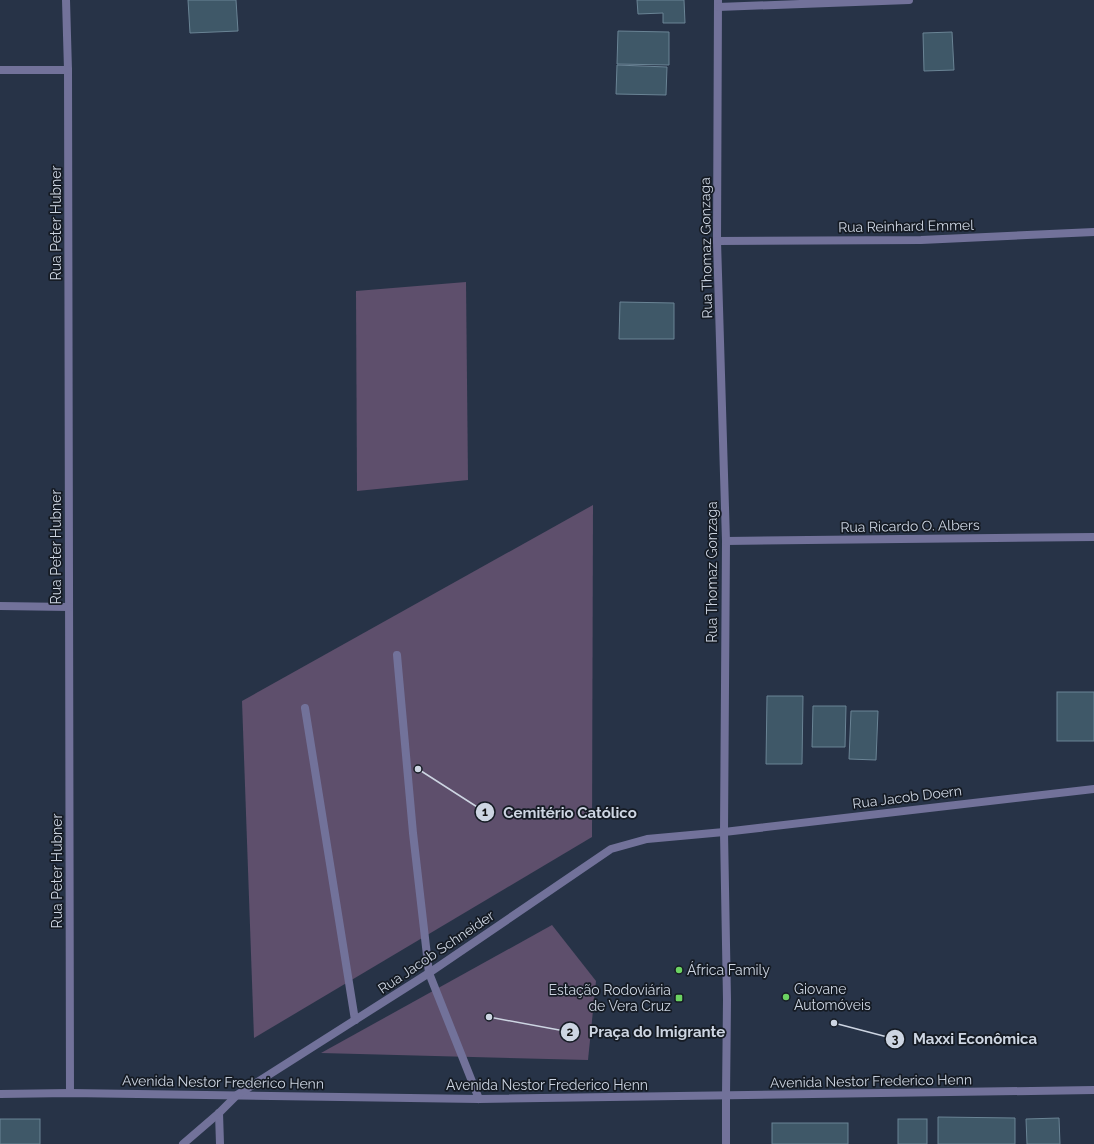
<svg xmlns="http://www.w3.org/2000/svg" width="1094" height="1144" font-family="Raleway,sans-serif">
<style>
.green{fill:#5e4f6c}
.building{fill:#3f5868;stroke:#6a8495}
.lines{fill:none;stroke-linecap:round;stroke-linejoin:round}
.service{stroke:#72729a;stroke-width:8}
.minor{stroke:#72729a;stroke-width:8}
.tertiary{stroke:#72729a;stroke-width:8}
.poi-dot{fill:#6cd362;stroke:#151b24;stroke-width:1.5}
.labels{text-anchor:middle;dominant-baseline:central;stroke-width:3.5;stroke-linejoin:round;paint-order:stroke}
.street-label{font-size:14px;fill:#cdd5e2;stroke:#151b24}
.poi-label{font-size:14px;fill:#cdd5e2;stroke:#151b24;text-anchor:start}
.leader{fill:none;stroke:#cdd5e2;stroke-width:1.5}
.callout-dot{fill:#cdd5e2;stroke:#151b24;stroke-width:1.5}
.mark-label{font-size:12px;text-anchor:middle;font-weight:bold;fill:#111}
.callout-label{font-size:15px;text-anchor:middle;font-weight:bold;fill:#cdd5e2;stroke:#151b24;stroke-width:3.5;stroke-linejoin:round;paint-order:stroke}
</style>
<rect width="100%" height="100%" fill="#273347"/>
<g class="green">
<path d="M 466,282 L 468,480 L 357,491 L 356,291 Z"/>
<path d="M 593,505 L 592,837 L 254,1038 L 242,701 Z"/>
<path d="M 552,925 L 596,981 L 588,1060 L 321,1053 Z"/>
</g>
<g class="building">
<path d="M 188,0 L 236,0 L 238,31 L 190,33 Z"/>
<path d="M 637,0 L 684,0 L 685,23 L 663,23 L 663,13 L 638,14 Z"/>
<path d="M 618,31 L 669,32 L 669,65 L 617,64 Z"/>
<path d="M 952,32 L 954,70 L 924,71 L 923,33 Z"/>
<path d="M 617,65 L 667,67 L 666,95 L 616,94 Z"/>
<path d="M 620,302 L 674,303 L 674,339 L 619,339 Z"/>
<rect x="1057" y="692" width="37" height="49"/>
<path d="M 767,696 L 803,696 L 802,764 L 766,764 Z"/>
<path d="M 813,706 L 846,706 L 845,747 L 812,747 Z"/>
<path d="M 851,711 L 878,711 L 876,760 L 849,759 Z"/>
<path d="M 938,1117 L 1015,1118 L 1015,1144 L 938,1144 Z"/>
<path d="M 1059,1118 L 1060,1144 L 1027,1144 L 1026,1119 Z"/>
<rect x="0" y="1119" width="40" height="25"/>
<rect x="898" y="1119" width="29" height="25"/>
<rect x="772" y="1123" width="76" height="21"/>
</g>
<g class="lines">
<g class="service">
<path d="M 397,655 L 413,833 L 429,973 L 479,1099"/>
<path d="M 305,708 L 355,1020"/>
</g>
<g class="minor">
<path d="M 66,0 L 68,70 L 70,1093"/>
<path d="M 718,0 L 717,241 L 726,541 L 724,832 L 727,1000 L 726,1096 L 726,1144"/>
<path d="M 718,7 L 909,0"/>
<path d="M 0,70 L 68,70"/>
<path d="M 717,241 L 921,240 L 1094,232"/>
<path d="M 726,541 L 1094,537"/>
<path d="M 0,606 L 69,607"/>
<path d="M 219,1113 L 220,1144"/>
</g>
<g class="tertiary">
<path d="M 0,1094 L 70,1093 L 479,1099 L 1094,1090"/>
<path d="M 183,1144 L 219,1113 L 237,1095 L 429,973 L 611,849 L 647,839 L 724,832 L 1094,789"/>
</g>
</g>
<g class="poi-dot">
<circle cx="679" cy="970" r="4"/>
<circle cx="786" cy="997" r="4"/>
<rect x="675" y="994" width="8" height="8" rx="2"/>
</g>
<g class="labels">
<g class="street-label">
<text transform="translate(56 223) rotate(-90)">Rua Peter Hubner</text>
<text transform="translate(906 226) rotate(-1)">Rua Reinhard Emmel</text>
<text transform="translate(706 248) rotate(-91)">Rua Thomaz Gonzaga</text>
<text transform="translate(910 526) rotate(-1)">Rua Ricardo O. Albers</text>
<text transform="translate(56 547) rotate(-90)">Rua Peter Hubner</text>
<text transform="translate(712 572) rotate(-90)">Rua Thomaz Gonzaga</text>
<text transform="translate(907 797) rotate(-7)">Rua Jacob Doern</text>
<text transform="translate(57 871) rotate(-90)">Rua Peter Hubner</text>
<text transform="translate(436 952) rotate(-34)">Rua Jacob Schneider</text>
<text transform="translate(871 1081) rotate(-1)">Avenida Nestor Frederico Henn</text>
<text transform="translate(223 1082) rotate(1)">Avenida Nestor Frederico Henn</text>
<text x="547" y="1085">Avenida Nestor Frederico Henn</text>
</g>
<g class="poi-label">
<text x="687" y="970">África Family</text>
<text x="794" y="989">Giovane<tspan x="794" dy="16">Automóveis</tspan></text>
<text x="671" y="990" text-anchor="end">Estação Rodoviária<tspan x="671" dy="16">de Vera Cruz</tspan></text>
</g>
</g>
<path class="leader" d="M418 769L485 812M489 1017L570 1032M834 1023L895 1039"/>
<g class="callout-dot">
<circle cx="418" cy="769" r="4"/>
<circle cx="489" cy="1017" r="4"/>
<circle cx="834" cy="1023" r="4"/>
<circle cx="485" cy="812" r="10"/>
<circle cx="570" cy="1032" r="10"/>
<circle cx="895" cy="1039" r="10"/>
</g>
<g class="mark-label">
<text x="485" y="816">1</text>
<text x="570" y="1036">2</text>
<text x="895" y="1043">3</text>
</g>
<g class="callout-label">
<text x="570" y="818">Cemitério Católico</text>
<text x="657" y="1037">Praça do Imigrante</text>
<text x="975" y="1044">Maxxi Econômica</text>
</g>
</svg>
